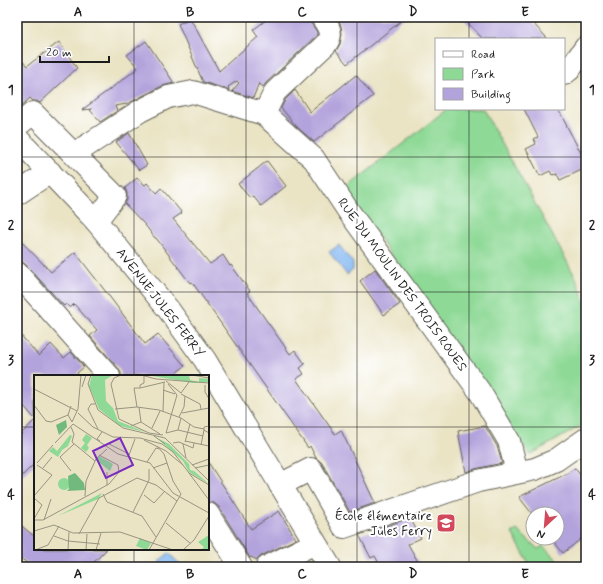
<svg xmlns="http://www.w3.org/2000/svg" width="603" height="584" font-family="Mynerve,sans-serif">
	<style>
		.green { fill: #8dd995; stroke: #547a58 }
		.water { fill: #85b9f3; stroke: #506a88 }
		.building { fill: #b3a3dc }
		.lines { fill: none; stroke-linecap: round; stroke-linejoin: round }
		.street-casing { stroke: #646257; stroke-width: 24 }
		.secondary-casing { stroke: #646257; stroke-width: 24 }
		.street { stroke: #fff; stroke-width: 22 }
		.secondary { stroke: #fff; stroke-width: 22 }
		.grid { fill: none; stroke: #1c1c1c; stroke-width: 1; stroke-opacity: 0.55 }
		.labels { text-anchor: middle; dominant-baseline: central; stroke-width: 4; stroke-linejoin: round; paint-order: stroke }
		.street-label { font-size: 13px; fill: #1c1c1c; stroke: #fff }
		.poi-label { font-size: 13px; fill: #1c1c1c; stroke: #fff; text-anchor: end }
		.inset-road { fill: none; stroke: #989481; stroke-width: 1 }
		.view { fill: #7b2cbf; fill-opacity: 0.15; stroke: #7b2cbf; stroke-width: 2 }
		.inset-edge { fill: none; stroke: #1c1c1c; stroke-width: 2 }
		.neatline { fill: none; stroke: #1c1c1c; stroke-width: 1.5 }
		.grid-label { font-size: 13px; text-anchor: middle; font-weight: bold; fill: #1c1c1c }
	</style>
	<rect width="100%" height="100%" fill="#fff"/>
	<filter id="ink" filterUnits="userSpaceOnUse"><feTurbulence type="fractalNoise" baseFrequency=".025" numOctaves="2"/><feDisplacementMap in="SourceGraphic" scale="8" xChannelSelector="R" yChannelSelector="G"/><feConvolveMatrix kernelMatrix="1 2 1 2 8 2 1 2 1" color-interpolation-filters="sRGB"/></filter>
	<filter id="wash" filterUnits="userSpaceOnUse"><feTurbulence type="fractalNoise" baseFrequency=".012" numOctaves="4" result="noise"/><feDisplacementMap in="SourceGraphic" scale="16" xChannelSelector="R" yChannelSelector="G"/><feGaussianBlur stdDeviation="0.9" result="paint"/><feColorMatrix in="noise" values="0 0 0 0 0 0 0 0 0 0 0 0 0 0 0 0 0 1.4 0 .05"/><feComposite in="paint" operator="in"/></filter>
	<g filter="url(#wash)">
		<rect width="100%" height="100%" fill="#eae4c5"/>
		<!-- green -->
		<path class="green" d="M447 109H483L576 278 586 305V423L530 455 345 189Z
			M517 530 538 549 543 546 565 567H531L512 533Z"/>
		<!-- water -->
		<path class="water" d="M339 245 353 263V270L347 275 329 252Z
			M169 553 182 567H164L159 561Z"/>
		<g id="blocks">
			<!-- building -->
			<path class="building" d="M273 17H310L311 23 317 32V35L281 69 266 83 263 87 259 83 253 98 232 91 239 83 237 81 228 87 229 90 203 82 178 24 190 18 219 71 258 37 253 30 266 20Z
				M337 17H406L347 64 336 51 340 44 342 34 341 26Z
				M462 17H527L548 39H483Z
				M146 41 174 83 162 86 127 104 115 106 117 111 100 122 90 110 92 109 82 110 138 68 127 55Z
				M59 42 77 68 40 103 37 101H33L30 98 17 110V55L27 66Z
				M356 75 373 96 314 142 297 127 281 108 285 100 295 90 310 112Z
				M524 109H558L586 163V168L560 180 557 174 552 175 550 171 540 176 526 149 536 144 534 139 538 137Z
				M129 133 147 165 139 170 116 142Z
				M267 161 286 186 261 206 253 196 250 198 238 184Z
				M137 178 145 185 147 183 156 193 161 188 182 213 173 219 210 264 223 255 230 266 231 265 250 291 247 293 290 354 295 350 305 364 300 368 304 374 296 379 335 434 341 430 375 503 350 512 322 463 316 458 310 446 308 448 192 282 190 283 156 238H155L145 225 125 204 127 200V193L125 188Z
				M17 237 51 272 75 252 109 296 145 344 158 334 185 366 172 376H121V373L118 368 90 336 97 330 74 304 70 308 66 304 64 306 26 265 21 261H17Z
				M375 269 400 304 384 315 360 281Z
				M17 331 39 356 51 344 64 358 71 352 84 367 77 373 79 376H35V419L17 398Z
				M35 420V463L17 481V438Z
				M485 426 497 446 502 463 475 469 466 472 458 431Z
				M208 462 251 529 279 511 296 539 261 556 257 560 251 557 250 558 219 507 214 503 208 502Z
				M575 468 586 483V535L563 553 551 538H557V514H533V515L519 497 566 474Z
				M410 518 421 538 408 544 421 567H381L375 556 371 558 359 535Z
				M17 522 35 537V549H107L89 567H33L17 556Z"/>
		</g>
	</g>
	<g filter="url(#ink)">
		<use href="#blocks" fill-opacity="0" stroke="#646257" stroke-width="1"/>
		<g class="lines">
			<!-- street casing -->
			<g class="street-casing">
				<path id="street" d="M564 74 569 70 586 47
					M264 114 275 92 326 44C334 33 328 27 322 17
					M17 126 33 113 115 196 96 221
					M74 154 140 111 168 97 193 92 264 114 314 159 349 212 480 392 509 441 517 472
					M17 194 50 172
					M17 273 109 376
					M280 485 311 469 344 527 478 481 535 469 556 460 586 439
					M208 514 241 567
					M267 567 315 543"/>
			</g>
			<!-- secondary casing -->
			<g class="secondary-casing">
				<path id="secondary" d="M17 138 96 221 168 309 205 360 330 567"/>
			</g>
			<!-- street -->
			<use href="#street" class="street"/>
			<!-- secondary -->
			<use href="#secondary" class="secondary"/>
		</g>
	</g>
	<!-- grid -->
	<path class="grid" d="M134 17V376M246 17V567M357 17V567M469 17V39M469 109V567M17 157H586M17 292H586M17 427H35M208 427H586M134 549V567"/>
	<!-- icons -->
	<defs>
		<g id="school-square" transform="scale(1)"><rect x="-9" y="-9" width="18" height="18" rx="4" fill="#d1495b" stroke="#fff"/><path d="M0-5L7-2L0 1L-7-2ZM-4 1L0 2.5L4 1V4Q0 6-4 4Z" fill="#fff"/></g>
	</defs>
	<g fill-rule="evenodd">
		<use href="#school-square" x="446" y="523"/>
	</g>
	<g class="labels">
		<!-- street labels -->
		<g class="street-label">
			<text transform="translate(402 285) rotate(54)">RUE DU MOULIN DES TROIS ROUES</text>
			<text transform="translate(160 303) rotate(52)">AVENUE JULES FERRY</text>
		</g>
		<!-- poi labels -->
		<g class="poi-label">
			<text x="432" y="516">École élémentaire<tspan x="432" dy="15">Jules Ferry</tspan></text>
		</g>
	</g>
	<!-- overview -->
	<g transform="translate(34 375)">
		<rect width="175" height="175" fill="#eae4c5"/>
		<path d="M58 0H79L71 5 72 26 79 33 84 46 111 57 86 51 65 34 55 11ZM113 0H155L156 5 165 7V3L175 4V7L159 8ZM52 59 58 63 53 70 55 73 52 77 47 73 51 68 48 65ZM36 60 38 61 34 71 28 75 24 82 15 76 19 72 23 76ZM123 63 135 69 155 89 156 95 160 96 175 109 155 97 149 86ZM65 81 79 89 76 96 62 85ZM24 109a6 6 0 1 1 12 0a6 6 0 1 1-12 0ZM68 118 64 124 24 141ZM175 160V175H167L170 172 164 167ZM106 163 117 168 113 175 102 171Z" fill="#8dd995"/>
		<path d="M32 45 33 52 25 60 22 50ZM41 98 50 108 51 115 33 116 35 114 34 101Z" fill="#72b97e"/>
		<path class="inset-road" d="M57 0 54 9 64 35 89 53 131 63 175 106M87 0 80 3 77 9 85 44 115 58 129 60M107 0 122 4 175 8M110 0V8L106 10V13L131 7M158 0 175 3M132 6 147 18M134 9 143 20M171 10V17L175 24M48 12 52 0M0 14 43 36M129 15 141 19M147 18 155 7M147 19 166 29 167 34M61 29H57L54 34 64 54M0 30 12 46 17 47 34 40M37 31 34 40 38 47M103 32 100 13H106M105 32 107 47M81 34 103 32 125 35 147 43 160 52 170 54M129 37 130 7M44 38 59 52 79 62 106 63 128 69 139 77 149 90M148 38 175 33M145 42 150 32 151 21M38 47 44 34 47 0M39 49 84 79 116 88 139 118 175 138M97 51 107 47 126 59M175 51 170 52V55L175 58M37 52 40 59 38 67 61 86M118 53 126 36M144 55 147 43M132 58 143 20M132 58 144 55 169 61M120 61 131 69M110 65 132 76 149 90 175 125M66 66 63 64 68 57M151 66 175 71M151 67 156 49M21 68 39 49M139 68 145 67 159 73 160 68M75 69 95 79M149 69 152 83M167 70 170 55M65 80 84 90M95 80 101 64M113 87 122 73 125 74M3 88 19 70M158 90 175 84M9 93 18 82M119 93 133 88M161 93 175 90M37 96 26 82 40 69M155 98 175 110M73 110V97M69 119 73 127 108 141 122 162M110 120 120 128 130 117M0 121 18 100 3 90M51 121 52 106 62 84 73 74M0 123 8 130 0 144M99 137 115 105V94M0 145H9L75 109 85 97 84 90M10 145 17 124M132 148 156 168M0 156 20 150 39 158 86 157 139 175M45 159 65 123 103 103 122 110 143 126M20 161 34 166 66 169M1 175 14 170 25 151M34 175 35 157M52 175 53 159M62 175 67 158M115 175 147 119 139 106 130 79 123 71M149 175 160 165 175 141"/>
		<path class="view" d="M86 63 99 90 72 103 59 76Z"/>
		<rect width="175" height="175" class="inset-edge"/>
	</g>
	<!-- margin -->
	<rect width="603" height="584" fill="none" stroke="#fff" stroke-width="44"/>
	<!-- legend -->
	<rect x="435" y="38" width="130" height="72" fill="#ffffff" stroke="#a4a4a4"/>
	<rect x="443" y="51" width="20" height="6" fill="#ffffff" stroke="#a4a4a4"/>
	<text x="471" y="58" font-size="12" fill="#1c1c1c">Road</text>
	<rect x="443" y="68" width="20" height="12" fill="#8dd995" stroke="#a4a4a4"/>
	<text x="471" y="78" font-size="12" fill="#1c1c1c">Park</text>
	<rect x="443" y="88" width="20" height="12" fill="#b3a3dc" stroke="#a4a4a4"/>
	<text x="471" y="98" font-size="12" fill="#1c1c1c">Building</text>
	<!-- north arrow -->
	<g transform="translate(545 526) rotate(206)"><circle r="19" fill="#ffffff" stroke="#a4a4a4"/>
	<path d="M0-3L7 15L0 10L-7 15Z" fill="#d1495b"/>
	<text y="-6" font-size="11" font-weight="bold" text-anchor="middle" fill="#1c1c1c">N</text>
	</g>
	<!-- scale -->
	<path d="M40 56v6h69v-6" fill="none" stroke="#1c1c1c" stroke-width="2"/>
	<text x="46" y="56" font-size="12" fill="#1c1c1c" stroke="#ffffff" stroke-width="3" paint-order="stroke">20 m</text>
	<rect x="22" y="22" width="559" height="540" class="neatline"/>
	<g class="grid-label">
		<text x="78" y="16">A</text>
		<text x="190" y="16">B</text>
		<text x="302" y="16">C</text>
		<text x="413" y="16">D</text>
		<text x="525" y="16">E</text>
		<text x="11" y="94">1</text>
		<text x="592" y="94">1</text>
		<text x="11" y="229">2</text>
		<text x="592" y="229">2</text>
		<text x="11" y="364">3</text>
		<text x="592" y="364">3</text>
		<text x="11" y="499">4</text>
		<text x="592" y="499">4</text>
		<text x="78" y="578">A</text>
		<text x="190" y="578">B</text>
		<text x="302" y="578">C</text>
		<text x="413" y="578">D</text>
		<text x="525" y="578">E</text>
	</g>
</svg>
